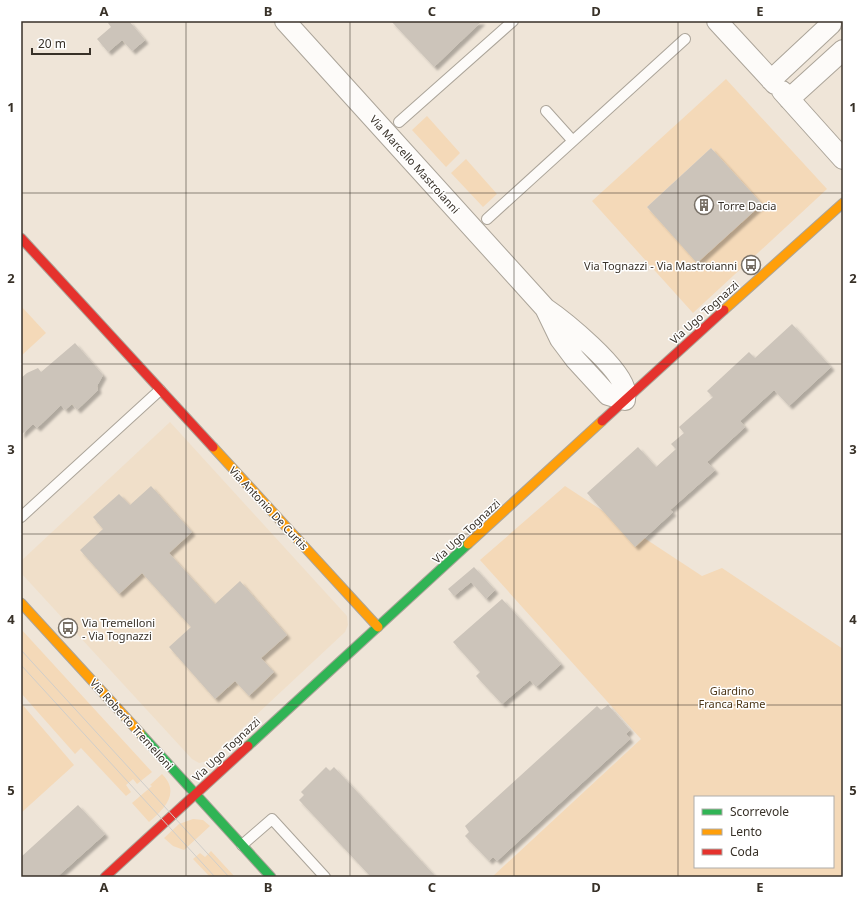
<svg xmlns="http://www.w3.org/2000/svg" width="864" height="898" font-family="'Noto Sans',sans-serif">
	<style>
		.built { fill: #f0dfc9 }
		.green { fill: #f4d9b8; fill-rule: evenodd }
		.building { fill: #ccc4ba; filter: url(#shadow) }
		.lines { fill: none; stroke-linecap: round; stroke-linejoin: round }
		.lane-casing { stroke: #aba499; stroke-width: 12 }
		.street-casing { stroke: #aba499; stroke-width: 22 }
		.fast-casing { stroke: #aba499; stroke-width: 11 }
		.slow-casing { stroke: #aba499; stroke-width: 11 }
		.jam-casing { stroke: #aba499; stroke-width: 11 }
		.lane { stroke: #fdfbf9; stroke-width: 10 }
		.street { stroke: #fdfbf9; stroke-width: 20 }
		.fast { stroke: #30b455; stroke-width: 9 }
		.slow { stroke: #ff9f0a; stroke-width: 9 }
		.jam { stroke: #e5322d; stroke-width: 9 }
		.tram { stroke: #d0ceca; stroke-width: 1 }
		.grid { fill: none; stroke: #383128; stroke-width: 1; stroke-opacity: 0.55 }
		.labels { text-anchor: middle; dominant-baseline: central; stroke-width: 3; stroke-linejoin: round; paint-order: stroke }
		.street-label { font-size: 11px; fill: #383128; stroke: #fff }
		.poi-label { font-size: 11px; fill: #383128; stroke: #fff; text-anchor: start }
		.park-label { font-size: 11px; fill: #4b3516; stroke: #fff }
		.neatline { fill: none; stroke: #383128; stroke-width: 1.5 }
		.grid-label { font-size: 13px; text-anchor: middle; font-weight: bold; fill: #383128 }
	</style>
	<defs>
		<filter id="shadow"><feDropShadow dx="3.5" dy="3.5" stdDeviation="1" flood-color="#0004"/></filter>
	</defs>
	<rect width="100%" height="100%" fill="#efe5d8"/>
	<!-- built -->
	<path class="built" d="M170 422 347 616 348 625 345 632 207 761 199 763 192 759 21 573V561Z"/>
	<!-- green -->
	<path class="green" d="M726 79 827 189 693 313 592 201ZM711 148 762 204 697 262 647 207Z
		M427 116 460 153 446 167 412 130Z
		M466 159 497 194 483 207 451 173Z
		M21 306 46 333 21 356Z
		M565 486 702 576 722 568 843 649V877H492L641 739 480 560ZM695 797H833V867H695Z
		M21 629 152 772 137 784 133 779 126 785 131 792 126 796 81 748 75 754 21 693Z
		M21 703 74 765 21 813Z
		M162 774C181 793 164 809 149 822L132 803 152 786 150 785Z
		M193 819 203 820 210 826 184 850 173 846 164 838 179 824Z
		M211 851 235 877H210L193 859 200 853 205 857Z"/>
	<!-- building -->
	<path class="building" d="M110 21H129L145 40 132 51 122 40 108 52 97 39 111 27 108 23Z
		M391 21H482L434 67Z
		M711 148 762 204 697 263 647 207Z
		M792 324 831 367 789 406 774 390 740 421 745 427 707 462 715 470 670 510 673 512 635 547 587 493 638 447 656 467 676 449 671 444 684 433 679 427 713 397 707 391 749 352 755 358Z
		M75 343 103 375 97 386 98 390 77 410 72 404 65 410 61 405 37 428 33 424 21 435V378L27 373 38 368 41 372Z
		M151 486 192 532 169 553 215 604 240 581 287 635 261 658 274 672 249 696 235 681 215 699 169 647 191 627 142 573 119 594 80 550 103 529 93 517 119 494 130 505Z
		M474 567 495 590 486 599 471 582 454 596 448 589Z
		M502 599 561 664 536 687 530 680 502 704 476 676 480 672 453 642Z
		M608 705 630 730 626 734 630 739 497 861 493 857 489 861 465 836 469 832 465 826 597 706 601 710Z
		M326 767 330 771 334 767 436 877H371L299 800 304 795 301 792Z
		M78 805 105 834 57 877H21V857Z"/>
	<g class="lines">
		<!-- lane casing -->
		<g class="lane-casing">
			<path id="lane" d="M546 111 572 140
				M399 122 513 21
				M487 219 685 39
				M21 517 160 390
				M242 845 272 819 325 877"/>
		</g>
		<!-- street casing -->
		<g class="street-casing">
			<path id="street" d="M285 21 545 308C564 321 622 368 625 391 626 394 625 397 625 400L608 395 575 359 560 339 545 308
				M717 21 775 84
				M771 80 831 24
				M782 91 843 159
				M789 99 843 50"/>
		</g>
		<!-- fast casing -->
		<g class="fast-casing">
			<path id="fast" d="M140 733 271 877
				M248 746 468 544"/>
		</g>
		<!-- slow casing -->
		<g class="slow-casing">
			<path id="slow" d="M724 310 843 203
				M213 447 378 627
				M468 544 602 421
				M21 603 140 733"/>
		</g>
		<!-- jam casing -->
		<g class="jam-casing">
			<path id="jam" d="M21 238 213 447
				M602 421 724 310
				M105 877 248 746"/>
		</g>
		<!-- lane -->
		<use href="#lane" class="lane"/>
		<!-- street -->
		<use href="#street" class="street"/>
		<!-- fast -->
		<use href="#fast" class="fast"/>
		<!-- slow -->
		<use href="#slow" class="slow"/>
		<!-- jam -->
		<use href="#jam" class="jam"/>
		<!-- tram -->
		<path class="tram" d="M21 650 229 877
			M21 665 215 877"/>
	</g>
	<!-- grid -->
	<path class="grid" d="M186 21V877M350 21V877M514 21V877M678 21V877M21 193H843M21 364H843M21 534H843M21 705H843"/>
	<!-- icons -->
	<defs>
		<g id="building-ring" transform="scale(1)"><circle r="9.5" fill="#fff" stroke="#787066" stroke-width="1.5"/><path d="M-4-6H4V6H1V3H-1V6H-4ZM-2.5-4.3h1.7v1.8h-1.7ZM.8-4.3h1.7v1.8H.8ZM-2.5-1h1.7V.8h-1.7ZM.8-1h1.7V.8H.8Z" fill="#787066"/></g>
		<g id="bus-ring" transform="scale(1)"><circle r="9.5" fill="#fff" stroke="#787066" stroke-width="1.5"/><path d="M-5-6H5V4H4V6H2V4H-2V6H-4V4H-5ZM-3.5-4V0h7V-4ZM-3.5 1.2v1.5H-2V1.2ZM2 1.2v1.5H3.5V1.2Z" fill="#787066"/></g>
	</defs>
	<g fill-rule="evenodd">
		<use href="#building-ring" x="704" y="205"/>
		<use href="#bus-ring" x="751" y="265"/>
		<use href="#bus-ring" x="68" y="628"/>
	</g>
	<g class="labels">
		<!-- street labels -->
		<g class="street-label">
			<text transform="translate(415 164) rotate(48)">Via Marcello Mastroianni</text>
			<text transform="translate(704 312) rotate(-42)">Via Ugo Tognazzi</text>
			<text transform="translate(269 508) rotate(47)">Via Antonio De Curtis</text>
			<text transform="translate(466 531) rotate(-43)">Via Ugo Tognazzi</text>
			<text transform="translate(132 724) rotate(48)">Via Roberto Tremelloni</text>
			<text transform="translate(226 749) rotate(-43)">Via Ugo Tognazzi</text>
		</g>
		<!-- poi labels -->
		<g class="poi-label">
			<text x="718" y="205">Torre Dacia</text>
			<text x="737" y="265" text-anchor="end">Via Tognazzi - Via Mastroianni</text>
			<text x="82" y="622">Via Tremelloni<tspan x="82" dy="13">- Via Tognazzi</tspan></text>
		</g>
		<!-- park labels -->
		<g class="park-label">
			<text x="732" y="690">Giardino<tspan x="732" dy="13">Franca Rame</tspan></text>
		</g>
	</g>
	<!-- border -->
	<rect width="864" height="898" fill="none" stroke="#ffffff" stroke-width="44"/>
	<!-- legend -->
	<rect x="694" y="796" width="140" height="72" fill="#ffffff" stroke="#afada9"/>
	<rect x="702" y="809" width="20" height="6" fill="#30b455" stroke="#afada9"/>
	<text x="730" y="816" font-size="12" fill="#383128">Scorrevole</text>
	<rect x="702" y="829" width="20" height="6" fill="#ff9f0a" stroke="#afada9"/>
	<text x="730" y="836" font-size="12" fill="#383128">Lento</text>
	<rect x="702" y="849" width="20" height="6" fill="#e5322d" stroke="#afada9"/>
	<text x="730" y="856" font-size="12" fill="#383128">Coda</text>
	<!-- scale -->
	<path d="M32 48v6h58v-6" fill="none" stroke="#383128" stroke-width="2"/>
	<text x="38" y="48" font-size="12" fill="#383128" stroke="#ffffff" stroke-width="3" paint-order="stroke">20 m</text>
	<rect x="22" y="22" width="820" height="854" class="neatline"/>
	<g class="grid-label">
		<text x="104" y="16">A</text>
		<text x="268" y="16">B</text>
		<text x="432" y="16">C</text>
		<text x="596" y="16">D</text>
		<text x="760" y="16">E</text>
		<text x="11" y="112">1</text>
		<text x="853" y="112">1</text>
		<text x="11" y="283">2</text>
		<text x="853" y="283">2</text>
		<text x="11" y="454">3</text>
		<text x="853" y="454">3</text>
		<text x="11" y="624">4</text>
		<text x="853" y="624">4</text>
		<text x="11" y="795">5</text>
		<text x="853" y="795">5</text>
		<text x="104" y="892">A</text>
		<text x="268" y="892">B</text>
		<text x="432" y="892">C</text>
		<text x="596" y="892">D</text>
		<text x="760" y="892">E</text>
	</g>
</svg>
